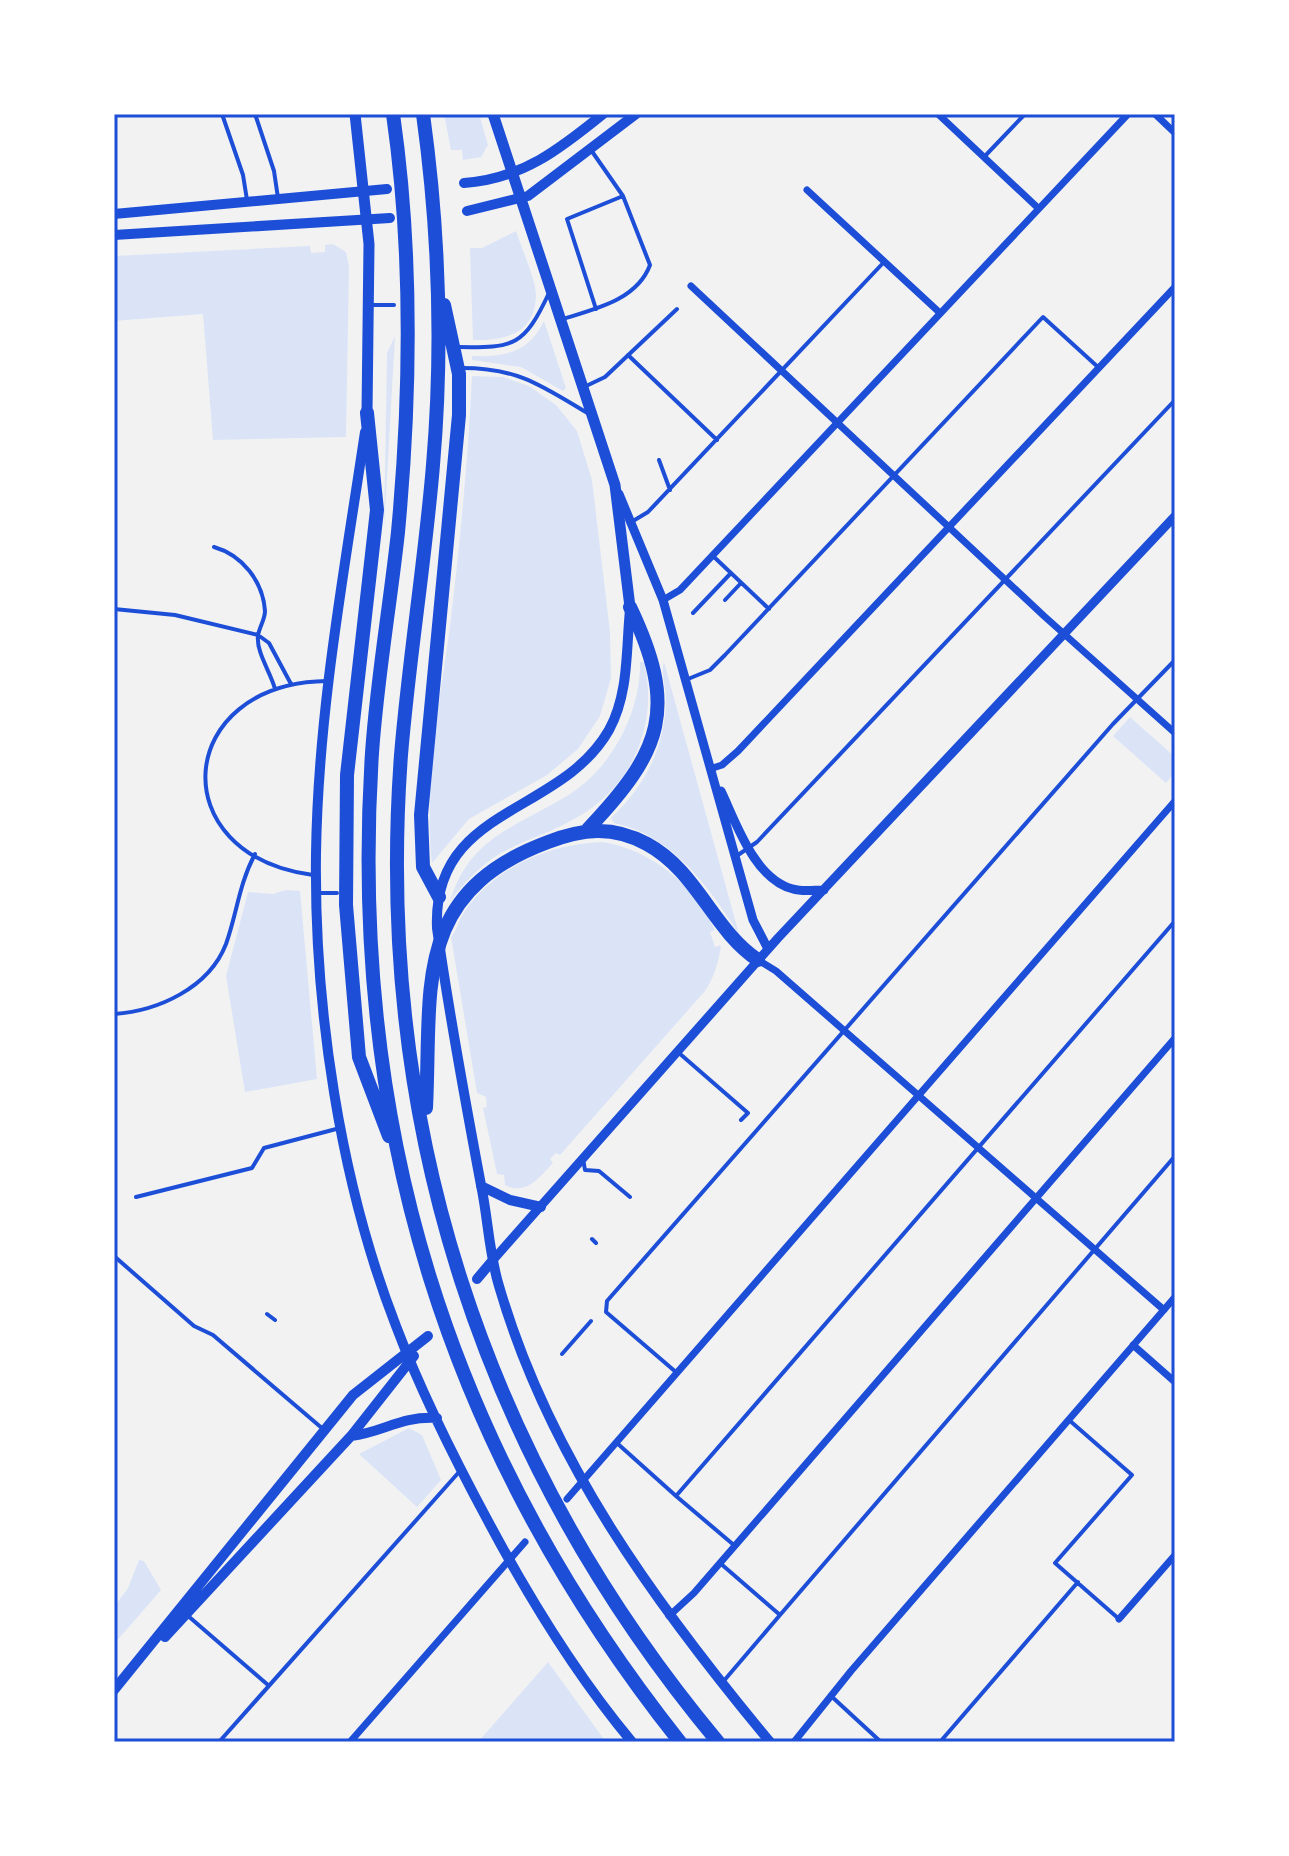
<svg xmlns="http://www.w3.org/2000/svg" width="1289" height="1856" font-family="Karla,sans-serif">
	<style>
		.green { fill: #dbe4f7 }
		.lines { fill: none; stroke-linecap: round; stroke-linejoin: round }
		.service { stroke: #1d4ed8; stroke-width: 4 }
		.minor { stroke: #1d4ed8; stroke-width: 7 }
		.tertiary { stroke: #1d4ed8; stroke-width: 9 }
		.secondary { stroke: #1d4ed8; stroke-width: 10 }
		.primary { stroke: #1d4ed8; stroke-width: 11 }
		.motorway { stroke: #1d4ed8; stroke-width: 14 }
		.neatline { fill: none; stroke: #1d4ed8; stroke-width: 3 }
	</style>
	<rect width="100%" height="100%" fill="#f2f2f2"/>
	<!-- green -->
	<path class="green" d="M444 114H479L488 145 481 157 463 160 462 150H451Z
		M516 231C521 247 537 282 536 297 534 335 503 341 473 340L470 248H482Z
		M333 244 346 252 349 267 346 437 213 440 203 314 114 321V256L310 246 311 253 325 252V245Z
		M544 321 566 388 563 391 521 367 472 360V356C504 357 529 353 544 321Z
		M395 336 384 530 387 353Z
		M472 376 503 377 529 386 556 405 577 431 592 480 610 632 611 678 600 716 578 749 547 775 469 819 432 863C423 792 440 698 450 626 460 543 468 460 472 376Z
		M640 662H644C659 725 632 787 576 818 549 834 519 841 493 858 476 870 463 885 450 901 470 836 517 827 570 794 612 767 641 712 640 662Z
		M664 662 739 934C708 886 672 835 614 823L611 818C646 785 666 745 666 697 665 687 661 669 664 662Z
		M1130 717 1175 757V772L1166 783 1113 736Z
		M603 842C651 850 695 885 715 930L710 932 715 947 721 945C719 962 713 980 705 991L560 1155 556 1153 550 1159 553 1163C540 1177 526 1196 505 1185L504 1175 497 1174 483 1108 487 1107 486 1097 477 1093 451 937C458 929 457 922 466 909 498 865 550 844 603 842Z
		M286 890 300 891 317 1079 245 1092 226 976 248 892 273 894Z
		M409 1428 422 1435 441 1480 417 1507 359 1454Z
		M139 1560 144 1561 161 1590 114 1644V1607L128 1588Z
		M548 1662 606 1742H478L542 1669Z"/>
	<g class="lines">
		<!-- service -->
		<path class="service" d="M222 114 243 175 247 200
			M255 114 274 171 278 198
			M985 156 1025 114
			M370 305H394
			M596 309 567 219 623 196
			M563 319C595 309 637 300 650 265L623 196 591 150
			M458 347C515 348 524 346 549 293
			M628 355 717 440
			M462 368C519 368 542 386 589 414
			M584 387 605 377 677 309
			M659 460 670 490
			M633 521 648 512 884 262
			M214 547C242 555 263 581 265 611 265 620 259 627 258 636 256 652 271 673 275 689
			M713 556 769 609
			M725 600 741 583
			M114 609 175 615 258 635 269 643 291 684
			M693 613 731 573
			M688 679 710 670 725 655 1043 317 1099 368
			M738 855 757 842 1175 400
			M313 875C161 855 174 683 327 681
			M319 893H337
			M114 1014C158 1011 209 988 226 944 237 913 239 884 255 854
			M679 1053 748 1113 741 1120
			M583 1159 585 1170 599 1171 630 1197
			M136 1197 252 1168 264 1148 340 1128
			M592 1239 596 1243
			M114 1256 194 1326 213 1335 323 1429
			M267 1314 275 1320
			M562 1354 591 1321
			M677 1373 606 1312 607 1301 1113 724 1175 660
			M1069 1420 1132 1475 1055 1563 1119 1619
			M618 1444 676 1496
			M735 1546 676 1496 1175 921
			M720 1563 780 1615 1175 1156
			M187 1615 268 1685
			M722 1683 780 1615
			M830 1695 881 1742
			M219 1742 459 1472
			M940 1742 1078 1582"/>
		<!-- minor -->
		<path class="minor" d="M938 114 1038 208
			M1155 114 1175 133
			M807 190 940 313
			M691 286 1044 616 1175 733
			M663 600 680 590 1128 114
			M710 769 722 765 738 751 1175 287
			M758 960 776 971 1164 1310
			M1133 1345 1175 1382
			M567 1499 1175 801
			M669 1616 694 1593 1175 1038
			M1119 1619 1175 1555
			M350 1742 525 1542
			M794 1742 851 1671 1175 1297"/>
		<!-- tertiary -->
		<path class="tertiary" d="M619 494 663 600 753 920 768 949
			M721 791C736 822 754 879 793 889 802 892 814 890 824 890
			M493 1260 778 938 1175 516"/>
		<!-- secondary -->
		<path class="secondary" d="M464 183C522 179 560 149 603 114
			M467 211 528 196 636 114
			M114 214 387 189
			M114 235 390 218
			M365 432C344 573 318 712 316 854 314 1008 340 1182 396 1326 421 1392 454 1458 488 1521 529 1598 576 1675 632 1742
			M630 610C626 649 629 694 609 730 560 816 432 806 437 928 449 1014 465 1100 481 1185 488 1218 489 1254 499 1286 549 1459 657 1606 770 1742
			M481 1186 510 1200 541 1207
			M477 1279 493 1260
			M351 1436C385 1432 399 1416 437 1418
			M165 1637 351 1436 414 1356
			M114 1690 353 1395 428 1336"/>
		<!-- primary -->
		<path class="primary" d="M355 114 369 244 367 413
			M493 114 615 485 630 607"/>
		<!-- motorway -->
		<path class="motorway" d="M393 114C413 253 411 393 398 532 390 606 377 679 372 753 348 1126 448 1450 680 1742
			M423 114C439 230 443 349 433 465 425 562 409 658 401 755 374 1123 483 1460 718 1742
			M367 413 377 510 347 775 346 905 359 1057 389 1136
			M588 829C663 750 678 708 630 607
			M439 897 423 867 421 815 459 415V374L444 305
			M426 1108C432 988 411 893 548 842 582 829 612 825 647 844 697 871 713 930 758 960"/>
	</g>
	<!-- border -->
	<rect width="1289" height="1856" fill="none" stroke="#ffffff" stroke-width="232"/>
	<rect x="116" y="116" width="1057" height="1624" class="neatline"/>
</svg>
